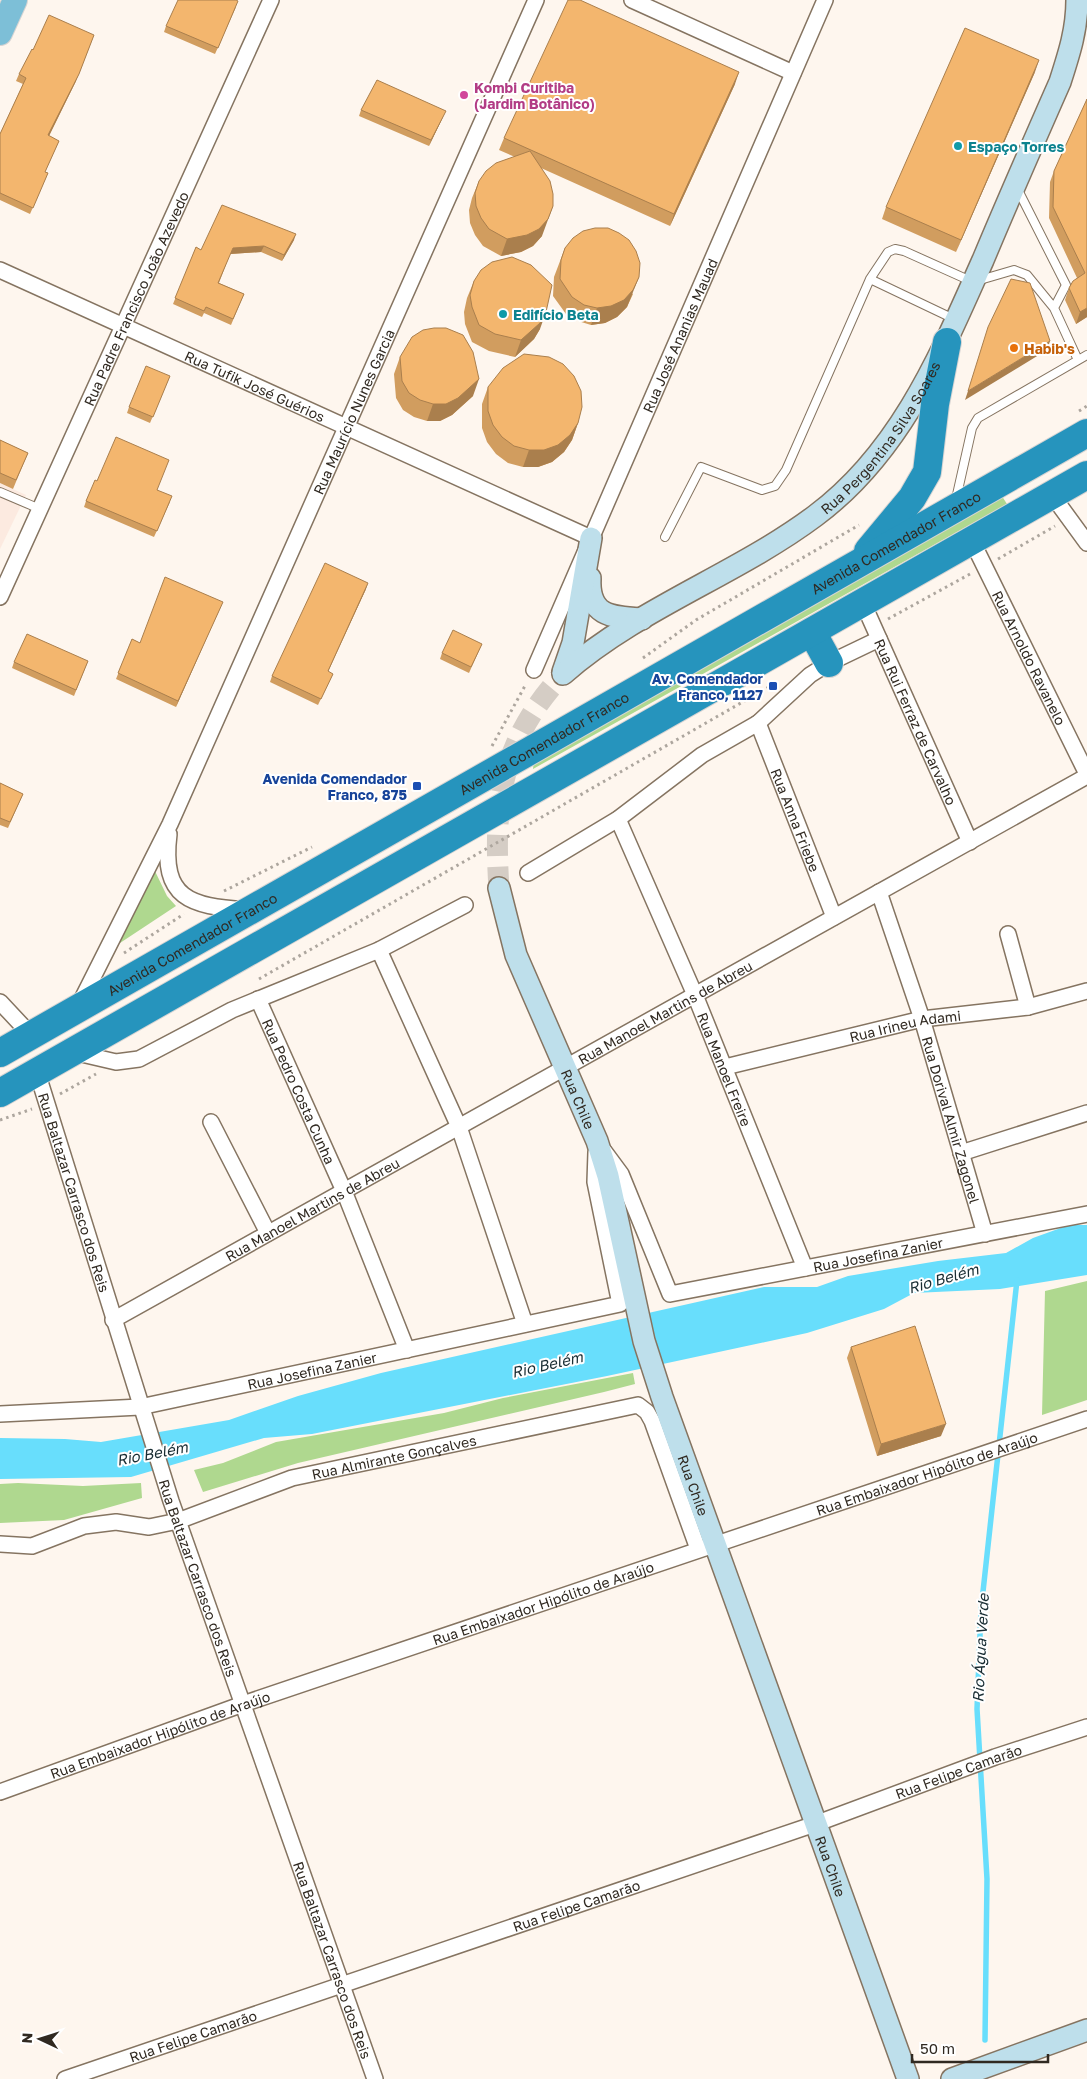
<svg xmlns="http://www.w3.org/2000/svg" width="1087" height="2079" font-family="'Golos Text',sans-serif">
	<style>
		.medical { fill: #fceae0 }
		.green { fill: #afd88f }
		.water { fill: #68defc }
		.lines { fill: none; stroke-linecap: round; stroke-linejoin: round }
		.stream { stroke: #68defc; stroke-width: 5.5 }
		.secondary-tunnel { stroke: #d5cdc5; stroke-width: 21; stroke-dasharray: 21 11; stroke-linecap: butt }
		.lane-casing { stroke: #857461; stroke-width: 10 }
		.street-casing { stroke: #857461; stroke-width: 18 }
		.secondary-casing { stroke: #857461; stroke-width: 24 }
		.primary-casing { stroke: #d6d4d3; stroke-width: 26 }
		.highway-casing { stroke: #d6d4d3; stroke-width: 30 }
		.path { stroke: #ada69e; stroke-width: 3; stroke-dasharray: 2.5 4; stroke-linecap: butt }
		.lane { stroke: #fff; stroke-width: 8 }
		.street { stroke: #fff; stroke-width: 15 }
		.secondary { stroke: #bedfeb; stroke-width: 21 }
		.primary { stroke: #7dbfd7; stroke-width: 24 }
		.highway { stroke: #2694bd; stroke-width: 28 }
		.wall { fill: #d19d5f }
		.shaded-wall { fill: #aa7f4d }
		.building { fill: #f3b66e; stroke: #aa7f4d }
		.hotel-dot { fill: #d1479c; stroke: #fff; stroke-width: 2 }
		.culture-dot { fill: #0f9aa8; stroke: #fff; stroke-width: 2 }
		.food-dot { fill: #e8710a; stroke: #fff; stroke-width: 2 }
		.transit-dot { fill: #1a4fb4; stroke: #fff; stroke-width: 2 }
		.labels { text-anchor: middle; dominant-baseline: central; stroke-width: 4; stroke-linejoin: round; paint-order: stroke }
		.hotel-label { font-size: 14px; font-weight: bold; fill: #b23c85; stroke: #fff; text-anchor: start }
		.culture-label { font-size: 14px; font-weight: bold; fill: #0d838f; stroke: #fff; text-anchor: start }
		.street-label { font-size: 14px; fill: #302921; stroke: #fff }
		.food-label { font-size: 14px; font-weight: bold; fill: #c56008; stroke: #fff; text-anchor: start }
		.transit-label { font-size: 14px; font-weight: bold; fill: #164399; stroke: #fff; text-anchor: end }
		.water-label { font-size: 15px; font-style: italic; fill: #192d33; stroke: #fff }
	</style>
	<rect width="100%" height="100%" fill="#fef6ee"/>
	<!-- medical -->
	<path class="medical" d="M0 483 26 495 0 549Z"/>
	<!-- green -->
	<path class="green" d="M998 490 1007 504 533 769 535 751Z
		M153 867 167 896 176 906 120 943 118 941Z
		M1087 1281V1400L1042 1415 1045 1291Z
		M633 1373 635 1384 604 1392 298 1463 203 1492 194 1470 223 1463 276 1442 444 1413 503 1398Z
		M18 1483 83 1486 141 1483 142 1498 64 1520 0 1523V1484Z"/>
	<!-- water -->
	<path class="water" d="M1069 1225H1087V1275L1000 1289 914 1293 884 1309 807 1333 607 1376 312 1434 264 1438 131 1477 0 1479V1438L65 1439 101 1442 229 1420 298 1396 381 1373 764 1287H817L848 1276 938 1261 1006 1253 1033 1238Z"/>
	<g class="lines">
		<!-- stream -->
		<path class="stream" d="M985 2040 987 1879 977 1709 981 1610 1017 1280"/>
		<!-- secondary-tunnel -->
		<path class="secondary-tunnel" d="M499 888C493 801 502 740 563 674"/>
		<!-- lane casing -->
		<g class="lane-casing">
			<path id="lane" d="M1018 190 1066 285 1054 308 1078 360
				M870 279 954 319
				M0 492 40 509
				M956 499 972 428 978 418 1087 355
				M665 537 701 467 762 490 775 486 786 470 870 279 888 252 895 249 904 251 973 282 1014 270 1027 275 1054 308"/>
		</g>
		<!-- street casing -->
		<g class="street-casing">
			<g id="street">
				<path d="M632 0 793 73"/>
				<path id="s1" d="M0 270 591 538"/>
				<path d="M1052 495 1087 543"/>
				<path id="s2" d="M972 541 1087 774"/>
				<path id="s3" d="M0 597 271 0"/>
				<path id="s4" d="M863 603 970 842"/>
				<path id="s5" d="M534 670 825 0"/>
				<path id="s6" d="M758 723 834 917"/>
				<path id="s7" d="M618 819 695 995 805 1268"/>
				<path d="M169 834C161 899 190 906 246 910"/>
				<path d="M528 873 618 819 702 755 758 723 810 675 829 663 879 639"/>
				<path id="s8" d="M879 892 922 1019 985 1234"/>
				<path d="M1008 934 1028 1007"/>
				<path d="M379 950 459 1127 525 1324"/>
				<path id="s9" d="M258 999 344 1191 407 1350"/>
				<path d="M0 1002 31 1035"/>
				<path id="s10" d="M79 1005 170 824 536 0"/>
				<path d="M73 1052 116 1062 139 1059 232 1010 379 950 465 905"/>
				<path id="s11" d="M725 1067 922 1019 1028 1007 1087 991"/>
				<path id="s12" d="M37 1072 171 1501 375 2079"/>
				<path d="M211 1122 268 1233"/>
				<path id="s13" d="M604 1151 621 1174 670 1294 1087 1214"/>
				<path d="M961 1153 1087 1113"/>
				<path id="s14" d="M113 1320 1087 776"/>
				<path id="s15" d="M0 1414 140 1407 620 1304 595 1182 596 1152"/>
				<path id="s16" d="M0 1544 32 1546 84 1526 116 1522 149 1527 178 1521 292 1478 638 1405 647 1412 652 1421 698 1549"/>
				<path id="s17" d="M0 1792 243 1704 1087 1419"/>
				<path id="s18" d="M65 2079 815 1824 995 1757 1087 1727"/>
			</g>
		</g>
		<!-- secondary casing -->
		<g class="secondary-casing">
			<g id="secondary">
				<path d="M590 578C588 616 611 617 642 619"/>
				<path d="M563 672 573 643 591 538"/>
				<path id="s19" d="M563 674C638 608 736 575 815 516 901 452 941 354 983 260 1008 200 1034 141 1060 82 1069 54 1077 30 1077 0"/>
				<path id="s20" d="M499 888 516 955 597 1141 608 1176 644 1341 662 1397 908 2079"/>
				<path d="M952 2079 1087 2030"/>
			</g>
		</g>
		<!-- primary casing -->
		<g class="primary-casing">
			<path id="primary" d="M0 33 15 0"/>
		</g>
		<!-- highway casing -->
		<g class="highway-casing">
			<g id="highway">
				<path d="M868 551 912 498 927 472 935 404 947 342"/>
				<path d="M812 632 829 663"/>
				<path id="s21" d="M0 1053 1087 433"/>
				<path d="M0 1093 1087 475"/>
			</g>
		</g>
		<!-- path -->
		<path class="path" d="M1079 411 1087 406
			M998 559 1055 526
			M888 619 970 574
			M643 658 696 620 859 525
			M492 746 526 684
			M224 891 312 847
			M124 953 184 914
			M259 979 774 684
			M60 1094 96 1074
			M0 1120 32 1109"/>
		<!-- lane -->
		<use href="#lane" class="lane"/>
		<!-- street -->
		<use href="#street" class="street"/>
		<!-- secondary -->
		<use href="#secondary" class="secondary"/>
		<!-- primary -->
		<use href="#primary" class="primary"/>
		<!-- highway -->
		<use href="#highway" class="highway"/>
	</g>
	<!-- wall -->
	<path class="wall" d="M236 7 215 54 164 32 166 26Z
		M1035 72 956 252 882 219 886 207Z
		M19 74 76 81 49 136 59 141 45 172 48 173 30 214 0 200V134L23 84 16 81Z
		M735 84 670 226 541 168 542 236 533 246 521 252 501 256 483 246 475 235 470 223 469 210 472 198 479 181 515 157 499 150 504 138Z
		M1087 99V317L1076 324 1065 300 1069 288 1077 278 1049 218 1050 182 1054 171Z
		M361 110 443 117 429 146 359 116Z
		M294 240 282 261 261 252 230 254 219 283 244 294 231 325 204 313 202 317 173 304 196 247 201 250Z
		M565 248 633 294 627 307 617 317 605 323 591 325 578 321 566 314 553 296 554 277Z
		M474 281 540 329 534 339 515 357 489 351 472 342 465 324 464 312 467 298Z
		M400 357 473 396 452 415 440 421H427L414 417 403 410 396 398 394 374Z
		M170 376 150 423 127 413 129 407Z
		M488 387 578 423 572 440 564 452 552 462 538 467H523L508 463 496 454 487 442 482 428V404Z
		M0 440 28 453 13 489 0 483Z
		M97 481 157 490 170 502 154 537 84 507 86 501Z
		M366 589 328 672 333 674 318 705 270 682 272 676Z
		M220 608 176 707 116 679 132 639 140 643Z
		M482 644 469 673 440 659 442 653Z
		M88 661 74 696 12 668 14 662Z
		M0 783 23 794 8 828 0 825Z
		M851 1347 941 1436 877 1456 847 1358Z"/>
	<!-- shaded-wall -->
	<path class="shaded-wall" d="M94 35 76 81 46 142 48 135Z
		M1039 60 1035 72 956 252 961 240Z
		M739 72 735 84 670 226 674 214Z
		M446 111 443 117 429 146 431 140Z
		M553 206 542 236 533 246 521 252 501 256 507 239Z
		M296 234 294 240 282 261 284 255Z
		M264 246 261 252 230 254 233 248Z
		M639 277 627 307 617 317 605 323 591 325 597 308Z
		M1087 308V317L1076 324 1080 312Z
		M546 312 540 329 534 339 515 357 521 340Z
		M1050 341 1047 350 965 400 968 391Z
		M479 379 473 396 452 415 440 421H427L433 404Z
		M578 423 572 440 564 452 552 462 538 467H523L529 450Z
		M368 583 366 589 325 677 328 671Z
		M223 602 220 608 176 707 178 701Z
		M946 1424 941 1436 877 1456 881 1444Z"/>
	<!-- building -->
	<path class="building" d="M178 0H236L238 1 218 48 166 26Z
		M568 0H580L739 72 674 214 504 138Z
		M49 15 94 35 79 74 48 135 59 141 45 172 48 173 33 208 0 193V134L26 78 19 74 32 49 33 50Z
		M965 28 1039 60 961 240 886 207Z
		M377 80 446 111 431 140 361 110Z
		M1087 99V308L1080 312 1069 288 1073 281 1085 273 1053 207 1054 171Z
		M530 151 550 181 553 194V206L548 219 539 229 527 235 507 239 489 229 481 218 476 206 475 193 479 181 486 171 496 163Z
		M222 205 296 234 284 255 264 246 233 248 218 283 244 294 233 319 206 307 204 311 175 298 196 247 201 250Z
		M595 228H608L619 233 629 240 636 251 640 263 639 277 633 290 624 300 611 306 597 308 584 305 572 297 560 279 561 260 565 248 573 238 583 231Z
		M512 257 531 265 552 285 546 312 540 323 521 340 495 334 479 325 472 307 470 295 474 281 481 270 492 262Z
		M1011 279 1030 283 1050 341 968 391 988 327Z
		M434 328H446L463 335 473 352 479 379 458 398 446 404H433L420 400 409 393 402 381 400 357 412 337 423 330Z
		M524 354 549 357 563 364 574 376 581 391 582 407 578 423 570 435 558 445 544 450H529L514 446 502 437 493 425 488 411V387L503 368Z
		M146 366 170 376 153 417 129 407Z
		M116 437 169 460 157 490 172 496 157 531 86 501 95 480 97 481Z
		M0 440 28 453 16 480 0 473Z
		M325 563 368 583 328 671 333 674 321 699 272 676Z
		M165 577 223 602 178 701 118 673 132 639 140 643Z
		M453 630 482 644 471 667 442 653Z
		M27 634 88 661 76 690 14 662Z
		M0 783 23 794 10 822 0 818Z
		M915 1326 946 1424 881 1444 851 1347Z"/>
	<!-- markers -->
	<circle class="hotel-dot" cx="464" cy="95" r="5"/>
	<g class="culture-dot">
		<circle cx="958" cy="146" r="5"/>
		<circle cx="503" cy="314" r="5"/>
	</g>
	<circle class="food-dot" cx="1014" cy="348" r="5"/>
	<g class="transit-dot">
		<rect x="768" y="681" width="10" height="10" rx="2.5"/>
		<rect x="412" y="781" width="10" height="10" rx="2.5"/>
	</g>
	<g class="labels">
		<!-- hotel labels -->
		<g class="hotel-label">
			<text x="474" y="87">Kombi Curitiba<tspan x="474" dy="16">(Jardim Botânico)</tspan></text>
		</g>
		<!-- culture labels -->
		<g class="culture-label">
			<text x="968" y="146">Espaço Torres</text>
			<text x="513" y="314">Edifício Beta</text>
		</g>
		<!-- street labels -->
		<g class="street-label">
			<text stroke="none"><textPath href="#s3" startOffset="328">Rua Padre Francisco João Azevedo</textPath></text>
			<text stroke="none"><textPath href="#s5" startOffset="365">Rua José Ananias Mauad</textPath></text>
			<text stroke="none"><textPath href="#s1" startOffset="280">Rua Tufik José Guérios</textPath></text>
			<text stroke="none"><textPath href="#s10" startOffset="654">Rua Maurício Nunes Garcia</textPath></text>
			<text stroke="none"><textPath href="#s19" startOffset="401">Rua Pergentina Silva Soares</textPath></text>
			<text stroke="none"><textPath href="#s21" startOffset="1031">Avenida Comendador Franco</textPath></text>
			<text stroke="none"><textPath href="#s2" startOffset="130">Rua Arnoldo Ravanelo</textPath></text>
			<text stroke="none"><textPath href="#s4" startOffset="130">Rua Rui Ferraz de Carvalho</textPath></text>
			<text stroke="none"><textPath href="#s21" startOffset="626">Avenida Comendador Franco</textPath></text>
			<text stroke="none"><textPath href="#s6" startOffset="104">Rua Anna Friebe</textPath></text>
			<text stroke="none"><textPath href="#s21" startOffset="221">Avenida Comendador Franco</textPath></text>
			<text stroke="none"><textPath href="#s14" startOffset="632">Rua Manoel Martins de Abreu</textPath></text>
			<text stroke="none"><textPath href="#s11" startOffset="185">Rua Irineu Adami</textPath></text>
			<text stroke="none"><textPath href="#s7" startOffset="272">Rua Manoel Freire</textPath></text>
			<text stroke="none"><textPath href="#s9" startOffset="101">Rua Pedro Costa Cunha</textPath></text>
			<text stroke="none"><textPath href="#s20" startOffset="226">Rua Chile</textPath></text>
			<text stroke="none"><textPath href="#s8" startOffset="239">Rua Dorival Almir Zagonel</textPath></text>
			<text stroke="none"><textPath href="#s12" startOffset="126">Rua Baltazar Carrasco dos Reis</textPath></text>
			<text stroke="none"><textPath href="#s14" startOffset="228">Rua Manoel Martins de Abreu</textPath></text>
			<text stroke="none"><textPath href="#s13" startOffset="370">Rua Josefina Zanier</textPath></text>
			<text stroke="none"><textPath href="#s15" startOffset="316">Rua Josefina Zanier</textPath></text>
			<text stroke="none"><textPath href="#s16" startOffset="409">Rua Almirante Gonçalves</textPath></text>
			<text stroke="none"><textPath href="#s17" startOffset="980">Rua Embaixador Hipólito de Araújo</textPath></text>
			<text stroke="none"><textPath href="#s20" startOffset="630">Rua Chile</textPath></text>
			<text stroke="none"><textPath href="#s12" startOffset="531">Rua Baltazar Carrasco dos Reis</textPath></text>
			<text stroke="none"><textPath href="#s17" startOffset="575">Rua Embaixador Hipólito de Araújo</textPath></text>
			<text stroke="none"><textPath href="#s17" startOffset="170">Rua Embaixador Hipólito de Araújo</textPath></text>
			<text stroke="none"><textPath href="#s18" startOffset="945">Rua Felipe Camarão</textPath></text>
			<text stroke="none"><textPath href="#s20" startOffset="1035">Rua Chile</textPath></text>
			<text stroke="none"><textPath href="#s18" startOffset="540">Rua Felipe Camarão</textPath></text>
			<text stroke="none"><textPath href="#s12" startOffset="936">Rua Baltazar Carrasco dos Reis</textPath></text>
			<text stroke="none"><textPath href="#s18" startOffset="135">Rua Felipe Camarão</textPath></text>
		</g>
		<!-- food labels -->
		<g class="food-label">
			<text x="1024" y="348">Habib's</text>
		</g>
		<!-- transit labels -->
		<g class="transit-label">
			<text x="763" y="678">Av. Comendador<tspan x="763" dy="16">Franco, 1127</tspan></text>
			<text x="407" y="778">Avenida Comendador<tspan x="407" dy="16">Franco, 875</tspan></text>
		</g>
		<!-- water labels -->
		<g class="water-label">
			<text transform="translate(943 1278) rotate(-16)">Rio Belém</text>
			<text transform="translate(547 1364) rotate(-13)">Rio Belém</text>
			<text transform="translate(152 1453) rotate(-11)">Rio Belém</text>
			<text transform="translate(980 1648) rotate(-87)">Rio Água Verde</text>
		</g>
	</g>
	<!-- north arrow -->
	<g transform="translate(40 2039) rotate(274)" stroke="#ffffff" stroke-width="4" paint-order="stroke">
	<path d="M0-4L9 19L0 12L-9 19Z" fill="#302921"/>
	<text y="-8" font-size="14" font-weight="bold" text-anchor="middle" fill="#302921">N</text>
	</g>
	<!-- scale -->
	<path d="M912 2054v8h136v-8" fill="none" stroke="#302921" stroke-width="2.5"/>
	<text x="920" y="2054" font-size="15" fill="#302921" stroke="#ffffff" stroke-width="4" paint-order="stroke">50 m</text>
</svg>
